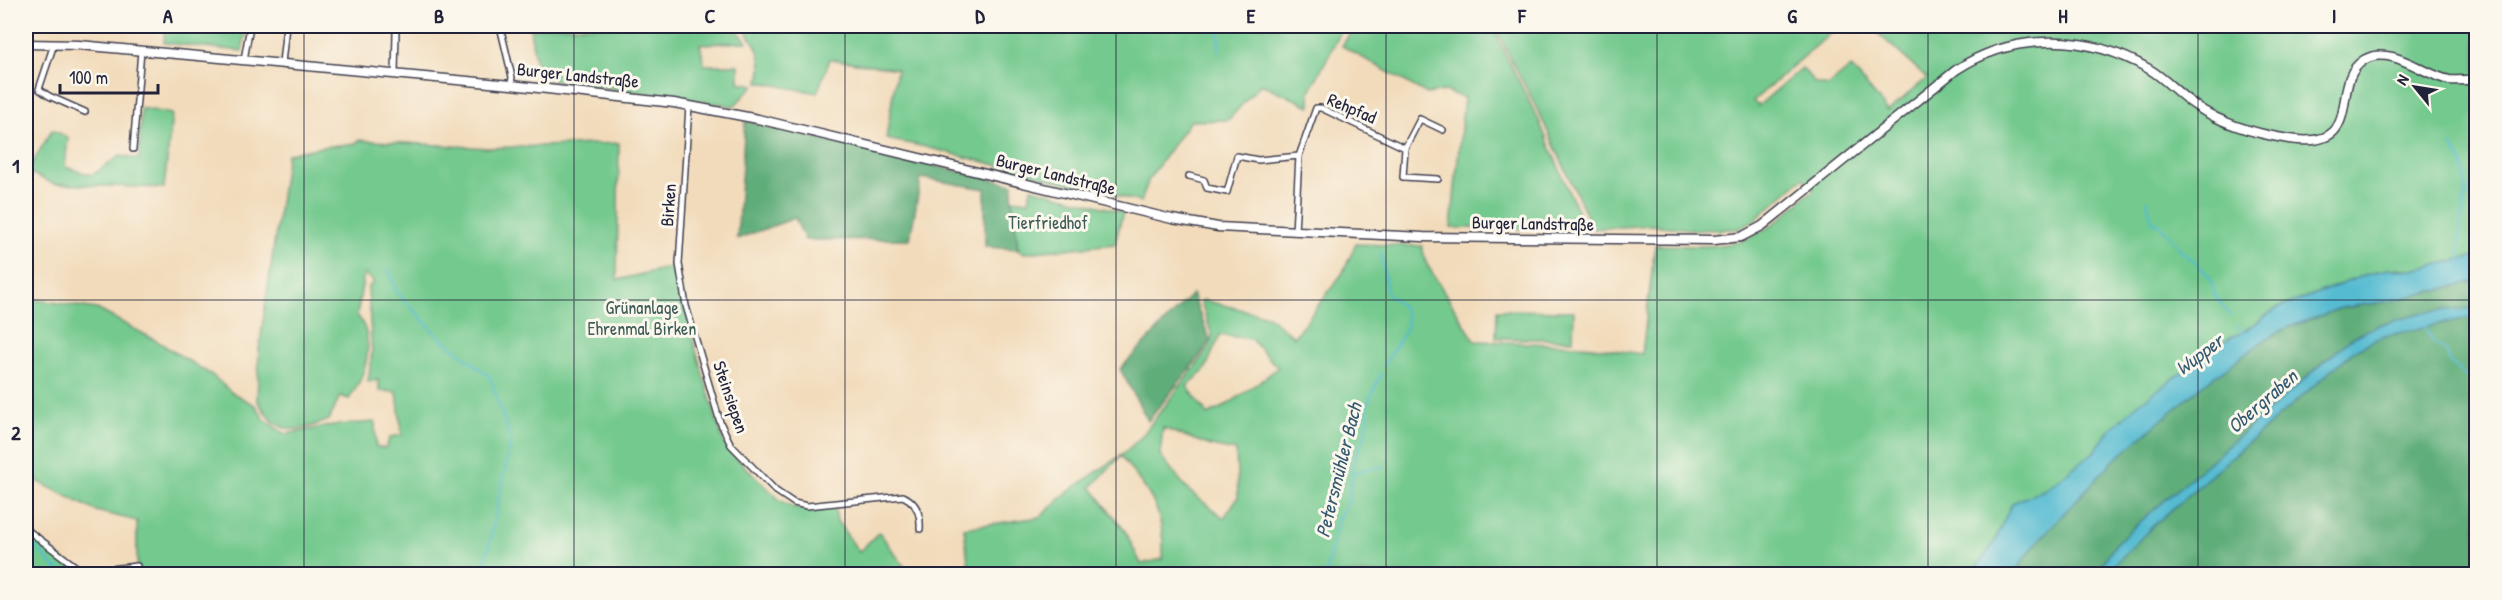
<svg xmlns="http://www.w3.org/2000/svg" width="2502" height="600" font-family="'Patrick Hand',sans-serif">
	<style>
		.green { fill: #73c98e; stroke: #4a7664; stroke-width: 1.5; fill-rule: evenodd }
		.forest { fill: #5ead79; stroke: #40685a; stroke-width: 1.5 }
		.water { fill: #54bbd1; stroke: #3b6e86; stroke-width: 1.5 }
		.lines { fill: none; stroke-linecap: round; stroke-linejoin: round }
		.stream { stroke: #54bbd1; stroke-width: 2 }
		.minor-casing { stroke: #413e4e; stroke-width: 8 }
		.secondary-casing { stroke: #413e4e; stroke-width: 11 }
		.minor { stroke: #fff; stroke-width: 5 }
		.secondary { stroke: #fff; stroke-width: 8 }
		.grid { fill: none; stroke: #22223b; stroke-width: 1.5; stroke-opacity: 0.55 }
		.labels { text-anchor: middle; dominant-baseline: central; stroke-width: 6; stroke-linejoin: round; paint-order: stroke }
		.street-label { font-size: 18px; fill: #22223b; stroke: #fbf7ec }
		.park-label { font-size: 18px; fill: #3e5c58; stroke: #fbf7ec }
		.water-label { font-size: 20px; font-style: italic; fill: #345870; stroke: #fbf7ec }
		.neatline { fill: none; stroke: #22223b; stroke-width: 2 }
		.grid-label { font-size: 20px; text-anchor: middle; font-weight: bold; fill: #22223b }
	</style>
	<rect width="100%" height="100%" fill="#fbf7ec"/>
	<filter id="ink" filterUnits="userSpaceOnUse"><feTurbulence type="fractalNoise" baseFrequency=".0167" numOctaves="2"/><feDisplacementMap in="SourceGraphic" scale="12" xChannelSelector="R" yChannelSelector="G"/><feConvolveMatrix kernelMatrix="1 2 1 2 8 2 1 2 1" color-interpolation-filters="sRGB"/></filter>
	<filter id="wash" filterUnits="userSpaceOnUse"><feTurbulence type="fractalNoise" baseFrequency=".008" numOctaves="4" result="noise"/><feDisplacementMap in="SourceGraphic" scale="24" xChannelSelector="R" yChannelSelector="G"/><feGaussianBlur stdDeviation="1.35" result="paint"/><feColorMatrix in="noise" values="0 0 0 0 0 0 0 0 0 0 0 0 0 0 0 0 0 1.4 0 .05"/><feComposite in="paint" operator="in"/></filter>
	<g filter="url(#wash)">
		<rect width="100%" height="100%" fill="#f2dbbb"/>
		<!-- green -->
		<path class="green" d="M165 26H247L242 51 164 43Z
			M549 26H734L747 42 700 44 704 65H739V82L754 85 734 106 538 78 530 29Z
			M741 26H1344L1310 91V106L1261 84 1228 120 1190 121 1149 179 1141 202 926 147 886 139 897 69 830 59 817 93 759 82C765 58 757 43 741 26Z
			M1354 26 1382 33 1388 26H1491L1539 121 1585 229 1451 228 1464 98 1444 91 1427 94 1342 46Z
			M1494 26H1839L1753 101 1758 106 1802 68 1815 83 1828 86 1851 67 1888 111 1927 78 1870 26H2476V256L2413 270 2397 268 2365 275 2276 309 2242 333 2231 337 2139 404 2109 431 2094 452 2056 481 2044 490 2012 503 1994 543 1971 574H26V531L81 573 137 568V521L96 511 37 481 26 441V270L33 299 97 309 155 340 212 375 231 392 255 405 265 420 285 434 334 425 375 422 376 447 386 448 390 437 402 435 397 392 380 391 378 380 368 382 372 352 368 287 374 282 364 274 357 315C377 339 366 376 349 399L340 396 329 420C292 434 278 435 257 400L259 350 287 154 322 147 357 143 358 140 488 148 619 143 617 280 676 266 695 347 722 438 730 452 781 501 793 507 812 511 834 505 837 521 859 552 879 532 909 573 969 570 964 528 1040 517 1069 491 1124 453 1141 437 1210 347 1212 335 1201 302 1203 300 1268 316 1294 337 1342 274 1356 244 1422 246 1426 263 1475 341 1579 345 1642 354 1655 245C1686 245 1722 250 1751 237 1774 227 1795 205 1814 189L1803 178 1755 220 1738 229 1698 230 1651 225 1593 229 1541 117ZM1220 335 1251 339 1278 368 1230 403 1208 415 1187 386 1205 370ZM1163 428 1211 446 1236 451 1238 497 1224 518 1188 490 1160 455ZM1121 456C1150 495 1165 508 1163 559L1141 564 1125 531 1091 487Z
			M141 108 172 114 164 188 54 184 30 173V167L52 130 68 137 65 167 92 175 120 156 139 159Z
			M1031 188 1123 212 1115 244 1024 253 1018 249 1012 199 1029 201Z
			M1497 310 1574 311 1573 340 1496 338Z"/>
		<!-- forest -->
		<path class="forest" d="M745 121 1013 184 1012 199 1018 249 985 247V189L921 178 910 239 805 240 795 218 737 239Z
			M2476 281V308L2378 325 2352 338 2117 542 2096 574H2013L2038 541 2114 460 2203 385 2266 339 2284 329 2341 308 2390 301Z
			M1192 294 1210 340 1207 347 1148 421 1120 369Z
			M2476 316V574H2110L2117 562 2155 524 2355 350 2381 337Z"/>
		<!-- water -->
		<path class="water" d="M2476 256V281L2390 301 2341 308 2284 329 2266 339 2203 385 2114 460 2038 541 2013 574H1971L1994 543 2012 503 2044 490 2056 481 2094 452 2109 431 2138 404 2231 337 2242 333 2276 309 2365 275 2388 269 2413 270Z
			M2476 308V316L2381 337 2355 350 2155 524 2117 562 2110 574H2096L2117 542 2352 338 2378 325 2432 311Z"/>
		<g class="lines">
			<!-- stream -->
			<path class="stream" d="M1219 52V26
				M2450 145C2479 171 2457 213 2460 246
				M2467 198 2476 173
				M2147 201 2152 221C2168 229 2171 240 2182 251 2193 263 2216 274 2213 293L2230 315
				M2460 249 2461 261
				M1381 252 1387 293 1403 307 1407 317 1406 329 1384 366
				M389 269 395 290 436 334 490 377 511 441 485 565 487 574
				M2424 324 2433 342 2446 351 2450 362 2476 386
				M2238 326 2243 334
				M1355 474 1367 468 1384 467
				M26 539C41 548 48 565 64 574
				M861 574 862 569
				M1326 574 1338 519 1348 502 1354 460 1365 436 1368 420 1367 405 1381 374"/>
		</g>
	</g>
	<g filter="url(#ink)">
		<g class="lines">
			<!-- minor casing -->
			<g class="minor-casing">
				<path id="minor" d="M394 26 396 32 395 74
					M500 26 512 77 511 85
					M54 44 39 89 49 96 85 112
					M244 60 250 26
					M282 63 286 26
					M689 106 679 264 686 306 720 422 731 445 776 491 794 503 807 506 903 496C916 502 921 514 920 529
					M1405 148 1403 177 1438 179
					M133 149 141 51
					M1189 176 1204 180 1207 188 1227 192 1237 156 1258 160 1299 156
					M1295 232 1299 156 1316 108H1321L1405 148 1420 119 1443 130
					M26 529 79 569 91 571 137 566"/>
			</g>
			<!-- secondary casing -->
			<g class="secondary-casing">
				<path id="secondary" d="M26 44 79 45 511 85 674 103 758 119 1172 219 1218 227 1423 237 1714 240 1741 237 1762 226 1956 70C2015 31 2089 34 2149 69 2166 79 2179 95 2196 106 2222 124 2257 134 2289 139 2369 151 2327 83 2364 60 2390 44 2424 75 2449 80 2459 81 2468 80 2476 79"/>
			</g>
			<!-- minor -->
			<use href="#minor" class="minor"/>
			<!-- secondary -->
			<use href="#secondary" class="secondary"/>
		</g>
	</g>
	<!-- grid -->
	<path class="grid" d="M304 26V574M574 26V574M845 26V574M1116 26V574M1386 26V574M1657 26V574M1928 26V574M2198 26V574M26 300H2476"/>
	<g class="labels">
		<!-- street labels -->
		<g class="street-label">
			<text transform="translate(578 75) rotate(6)">Burger Landstraße</text>
			<text transform="translate(1352 108) rotate(23)">Rehpfad</text>
			<text transform="translate(1056 174) rotate(14)">Burger Landstraße</text>
			<text transform="translate(668 205) rotate(-86)">Birken</text>
			<text transform="translate(1533 223) rotate(1)">Burger Landstraße</text>
			<text transform="translate(731 397) rotate(71)">Steinsiepen</text>
		</g>
		<!-- park labels -->
		<g class="park-label">
			<text x="1048" y="222">Tierfriedhof</text>
			<text x="642" y="307">Grünanlage<tspan x="642" dy="21">Ehrenmal Birken</tspan></text>
		</g>
		<!-- water labels -->
		<g class="water-label">
			<text transform="translate(2199 354) rotate(-37)">Wupper</text>
			<text transform="translate(2262 401) rotate(-41)">Obergraben</text>
			<text transform="translate(1338 470) rotate(-76)">Petersmühler Bach</text>
		</g>
	</g>
	<!-- margin -->
	<rect width="2502" height="600" fill="none" stroke="#fbf7ec" stroke-width="66"/>
	<!-- north arrow -->
	<g transform="translate(2415 87) rotate(300)" stroke="#fbf7ec" stroke-width="4.5" paint-order="stroke">
	<path d="M0-4.5L10 22L0 15L-10 22Z" fill="#22223b"/>
	<text y="-9" font-size="16" font-weight="bold" text-anchor="middle" fill="#22223b">N</text>
	</g>
	<!-- scale -->
	<path d="M60 84v9h98v-9" fill="none" stroke="#22223b" stroke-width="3"/>
	<text x="69" y="84" font-size="18" fill="#22223b" stroke="#fbf7ec" stroke-width="4.5" paint-order="stroke">100 m</text>
	<rect x="33" y="33" width="2436" height="534" class="neatline"/>
	<g class="grid-label">
		<text x="168" y="23">A</text>
		<text x="439" y="23">B</text>
		<text x="710" y="23">C</text>
		<text x="980" y="23">D</text>
		<text x="1251" y="23">E</text>
		<text x="1522" y="23">F</text>
		<text x="1792" y="23">G</text>
		<text x="2063" y="23">H</text>
		<text x="2334" y="23">I</text>
		<text x="16" y="173">1</text>
		<text x="16" y="440">2</text>
	</g>
</svg>
